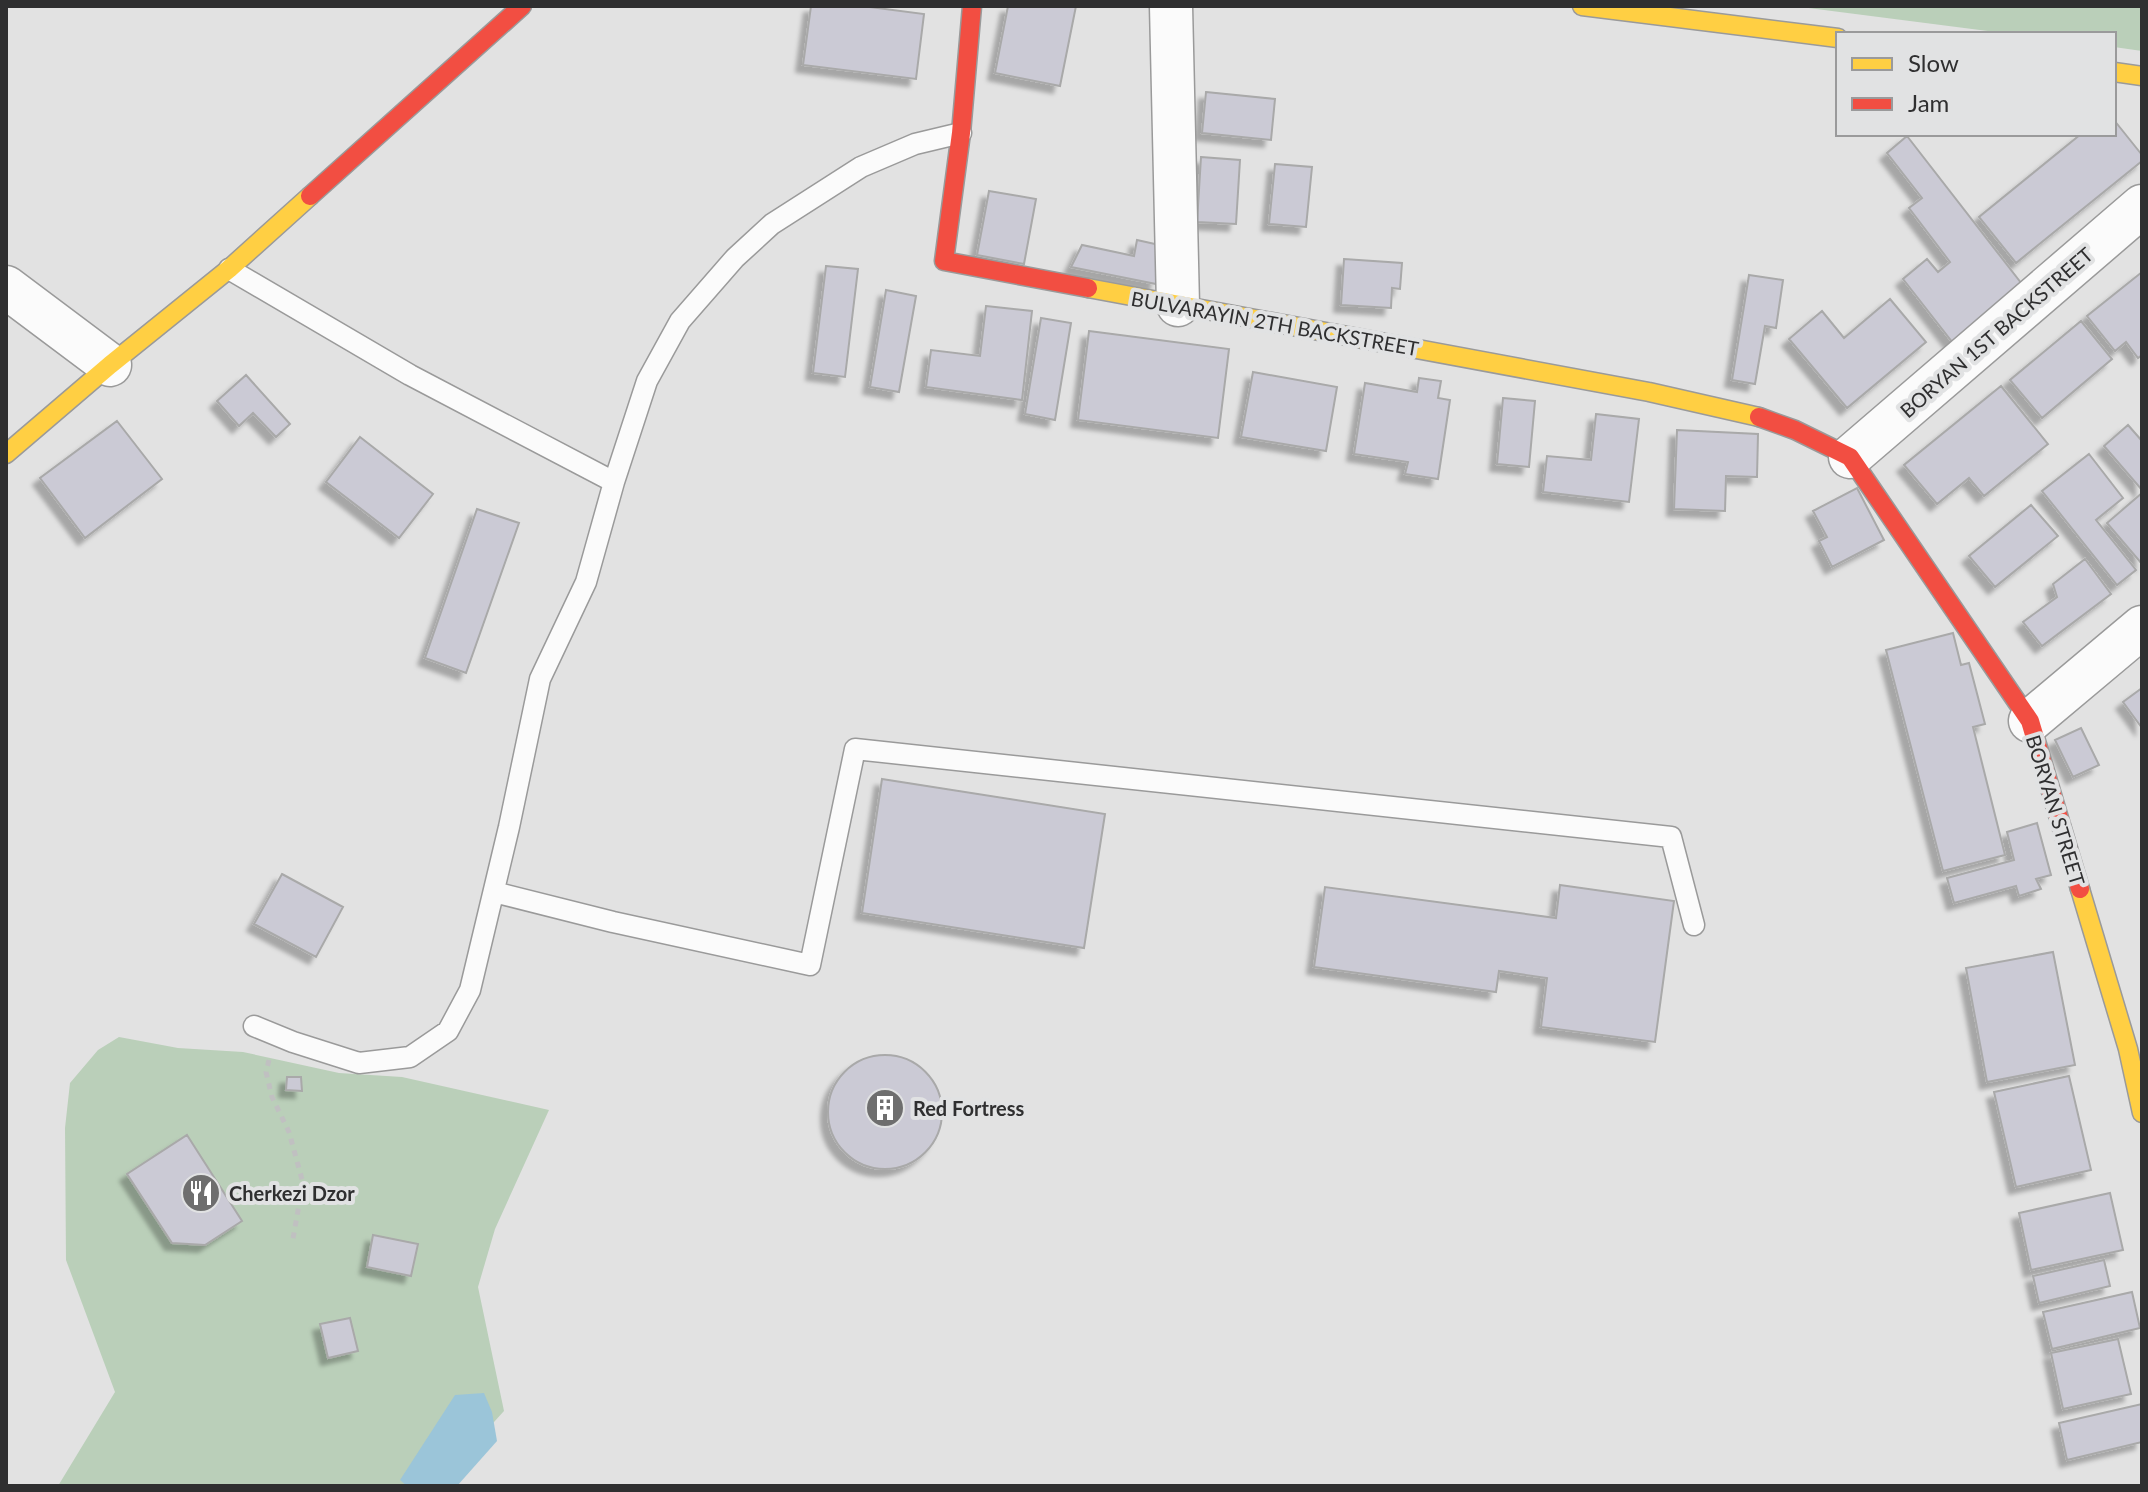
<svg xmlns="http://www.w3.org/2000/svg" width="2148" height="1492" font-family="Lato,sans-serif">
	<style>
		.green { fill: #bacfb9 }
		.water { fill: #9bc5d9 }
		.building { fill: #cbcad5; stroke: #a9a9a9; stroke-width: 2; filter: url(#shadow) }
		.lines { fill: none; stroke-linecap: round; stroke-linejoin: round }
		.lane-casing { stroke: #9a9a9a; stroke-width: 23 }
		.street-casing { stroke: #9a9a9a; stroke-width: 45 }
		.slow-casing { stroke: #9a9a9a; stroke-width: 21 }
		.jam-casing { stroke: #9a9a9a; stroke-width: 21 }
		.path { stroke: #c0c0c1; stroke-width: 5; stroke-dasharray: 6 6; stroke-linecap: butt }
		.lane { stroke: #fbfbfb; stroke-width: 20 }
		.street { stroke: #fbfbfb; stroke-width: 42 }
		.slow { stroke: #ffcf43; stroke-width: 18 }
		.jam { stroke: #f24e42; stroke-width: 18 }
		.labels { text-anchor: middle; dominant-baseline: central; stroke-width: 8; stroke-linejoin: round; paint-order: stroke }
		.street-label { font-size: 20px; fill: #2f2f30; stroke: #e1e2e3 }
		.poi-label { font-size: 20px; font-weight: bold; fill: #2f2f30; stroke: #e1e2e3; text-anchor: start }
	</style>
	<defs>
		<filter id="shadow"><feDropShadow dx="-7" dy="7" stdDeviation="2" flood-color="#0004"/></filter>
	</defs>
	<rect width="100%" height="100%" fill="#e2e2e2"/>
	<!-- green -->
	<path class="green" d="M1793 6H2142V51L2114 47V34H2011Z
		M119 1037 178 1048 243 1052 339 1073 402 1077 549 1110 495 1229 478 1287 504 1411 436 1486H58L115 1392 66 1260 65 1128 70 1083 98 1050Z"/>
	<!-- water -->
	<path class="water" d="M484 1393 492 1412 497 1441 457 1486H407L400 1480 455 1395Z"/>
	<!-- building -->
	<path class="building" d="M811 6H862L924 14 916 79 803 65Z
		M1008 6H1076L1060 86 995 73Z
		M1206 92 1275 99 1271 140 1202 133Z
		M2114 120 2142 155V161L2016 263 1979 217 2081 134H2114Z
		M1907 136 2025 288 1953 343 1903 279 1927 259 1938 272 1950 262 1909 208 1922 198 1887 153Z
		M1201 157 1240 160 1236 224 1197 222Z
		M1275 164 1312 167 1306 227 1269 224Z
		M989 191 1036 199 1024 264 977 255Z
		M1137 240 1164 246 1156 284 1071 267 1082 245 1134 256Z
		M1344 259 1402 263 1400 289 1392 288 1391 308 1341 305Z
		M826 266 858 269 845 377 813 373Z
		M2142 272V355L2138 358 2126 342 2115 351 2087 316Z
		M1749 275 1783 280 1776 328 1765 326 1755 384 1732 380Z
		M886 290 916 296 899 392 870 387Z
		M1890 299 1926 342 1847 408 1789 339 1822 311 1844 338Z
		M986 306 1032 311 1022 400 926 387 931 350 980 356Z
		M1041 318 1071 323 1055 420 1025 414Z
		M2081 321 2112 359 2042 418 2010 380Z
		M1089 331 1229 349 1218 438 1078 420Z
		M1253 372 1337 387 1326 451 1241 437Z
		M246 375 290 424 276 437 253 413 239 426 217 401Z
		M1419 378 1441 381 1438 398 1450 400 1438 479 1405 474 1408 462 1354 454 1365 383 1417 392Z
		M2001 386 2048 444 1984 496 1969 478 1937 504 1904 465Z
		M1503 398 1535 401 1529 467 1497 464Z
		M1596 414 1639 419 1629 502 1543 492 1547 456 1591 460Z
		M117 421 162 479 85 538 40 478Z
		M2128 425 2142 441V490L2104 446Z
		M1677 430 1758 434 1757 477 1726 476 1725 511 1674 509Z
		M360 437 433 494 399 538 326 482Z
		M2089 454 2123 498 2096 520 2136 570 2117 585 2042 491Z
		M1857 488 1884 540 1832 567 1819 541 1827 537 1813 511Z
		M2142 493V564L2107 523Z
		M2031 505 2058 536 1995 587 1969 556Z
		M477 509 519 523 466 673 425 658Z
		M2085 559 2111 594 2042 646 2023 622 2057 597 2053 584Z
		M1953 633 1961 665 1969 663 1985 724 1973 727 2005 855 1943 871 1886 650Z
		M2142 688V728L2123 702Z
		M2081 728 2099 765 2073 777 2055 740Z
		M882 779 1105 814 1084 948 862 913Z
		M2037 823 2051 875 2036 879 2041 889 2019 896 2016 886 1954 903 1947 878 2014 860 2007 832Z
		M282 874 343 907 316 957 254 924Z
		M1560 885 1674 901 1655 1042 1541 1027 1547 978 1499 971 1496 992 1314 967 1325 887 1556 918Z
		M2053 952 2075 1065 1987 1082 1966 968Z
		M828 1112a57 57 0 1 1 114 0a57 57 0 1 1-114 0Z
		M2069 1076 2091 1170 2016 1187 1994 1092Z
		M287 1077H301L302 1091 286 1090Z
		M187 1135 242 1221 205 1245 172 1243 127 1174Z
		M2110 1193 2123 1250 2031 1270 2019 1213Z
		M373 1235 418 1244 411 1276 367 1267Z
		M2104 1260 2110 1286 2039 1303 2033 1276Z
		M2132 1292 2140 1328 2052 1349 2043 1312Z
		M350 1318 358 1351 328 1358 320 1324Z
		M2118 1339 2131 1394 2063 1409 2051 1353Z
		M2142 1404V1442L2067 1460 2059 1423Z"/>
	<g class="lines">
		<!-- lane casing -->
		<g class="lane-casing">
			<path id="lane" d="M229 269 410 375 614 482
				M494 892 613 922 810 965 855 749 1671 837 1694 925
				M254 1026 293 1042 359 1063 410 1057 448 1031 470 990 509 827 540 679 586 582 614 482 647 381 680 321 735 258 772 224 861 167 915 144 961 133"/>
		</g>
		<!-- street casing -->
		<g class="street-casing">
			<path id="street" d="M1171 6 1178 305
				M6 287 110 365
				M1850 457 2142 206
				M2030 721 2142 627"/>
		</g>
		<!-- slow casing -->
		<g class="slow-casing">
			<path id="slow" d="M1582 6 1838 38
				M2114 72 2142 76
				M1088 288 1649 392 1759 417
				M6 454 110 365 229 269 310 196
				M2080 889 2128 1049 2142 1113"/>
		</g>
		<!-- jam casing -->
		<g class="jam-casing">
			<path id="jam" d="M972 6 961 133 944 261 1088 288
				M310 196 522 6
				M1759 417 1795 430 1850 457 2030 721 2080 889"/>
		</g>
		<!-- path -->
		<path class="path" d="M269 1060 266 1072 272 1097 289 1132 303 1183 292 1244"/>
		<!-- lane -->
		<use href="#lane" class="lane"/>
		<!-- street -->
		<use href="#street" class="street"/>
		<!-- slow -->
		<use href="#slow" class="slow"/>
		<!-- jam -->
		<use href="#jam" class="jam"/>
	</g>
	<!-- icons -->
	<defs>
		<g id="building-disc" transform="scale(2)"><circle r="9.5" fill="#6e6e6e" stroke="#e1e2e3"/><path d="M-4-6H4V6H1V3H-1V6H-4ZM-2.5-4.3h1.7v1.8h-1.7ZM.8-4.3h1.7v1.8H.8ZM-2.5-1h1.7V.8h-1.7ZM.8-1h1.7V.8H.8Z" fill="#fff"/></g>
		<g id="restaurant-disc" transform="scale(2)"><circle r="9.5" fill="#6e6e6e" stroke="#e1e2e3"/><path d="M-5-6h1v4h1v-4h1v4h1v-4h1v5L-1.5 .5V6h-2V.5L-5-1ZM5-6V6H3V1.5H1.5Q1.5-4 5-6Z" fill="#fff"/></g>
	</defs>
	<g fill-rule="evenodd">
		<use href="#building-disc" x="885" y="1108"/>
		<use href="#restaurant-disc" x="201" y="1193"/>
	</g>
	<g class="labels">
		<!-- street labels -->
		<g class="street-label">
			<text transform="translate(1275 323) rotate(10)">BULVARAYIN 2TH BACKSTREET</text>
			<text transform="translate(1996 332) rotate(-41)">BORYAN 1ST BACKSTREET</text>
			<text transform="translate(2056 810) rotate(73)">BORYAN STREET</text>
		</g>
		<!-- poi labels -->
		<g class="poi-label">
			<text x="913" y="1108">Red Fortress</text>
			<text x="229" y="1193">Cherkezi Dzor</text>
		</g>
	</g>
	<!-- border -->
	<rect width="2148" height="1492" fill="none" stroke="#2f2f30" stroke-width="16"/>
	<!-- legend -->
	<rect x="1836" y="32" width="280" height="104" fill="#e1e2e3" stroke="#9a9a9b" stroke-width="2"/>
	<rect x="1852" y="58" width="40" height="12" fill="#ffcf43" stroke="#9a9a9b" stroke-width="2"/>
	<text x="1908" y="72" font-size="24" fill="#2f2f30">Slow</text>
	<rect x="1852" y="98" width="40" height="12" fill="#f24e42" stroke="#9a9a9b" stroke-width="2"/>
	<text x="1908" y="112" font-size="24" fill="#2f2f30">Jam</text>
</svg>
